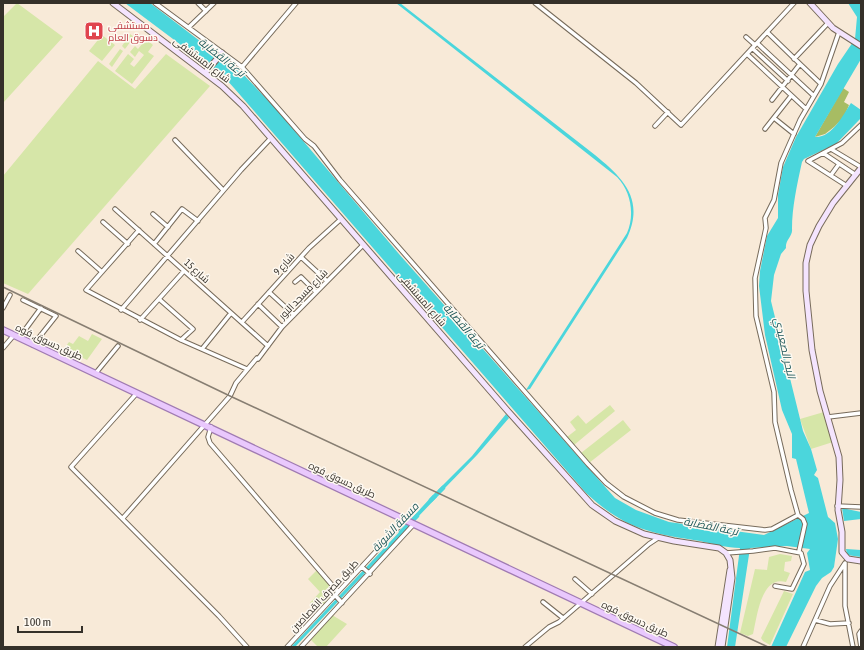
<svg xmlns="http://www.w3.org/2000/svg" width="864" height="650" font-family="'Asap Condensed',Cairo,sans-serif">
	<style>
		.green { fill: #d6e6a8 }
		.forest { fill: #a7bc63 }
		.water { fill: #4bd6dc }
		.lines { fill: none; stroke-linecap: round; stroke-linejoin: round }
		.canal { stroke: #4bd6dc; stroke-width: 4.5 }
		.minor-casing { stroke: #776b5b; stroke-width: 5.5 }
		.secondary-casing { stroke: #776b5b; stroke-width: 7 }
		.primary-casing { stroke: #a07bb2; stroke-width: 8 }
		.minor { stroke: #fff; stroke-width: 3.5 }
		.secondary { stroke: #f4e4fe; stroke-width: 5 }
		.primary { stroke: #e9c8fd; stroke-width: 5.5 }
		.rail { stroke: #877e72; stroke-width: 1.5 }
		.labels { text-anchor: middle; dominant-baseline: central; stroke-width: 3; stroke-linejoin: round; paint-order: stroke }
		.health-label { font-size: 10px; fill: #be3a42; stroke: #fef9f1; text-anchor: start }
		.street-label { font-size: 10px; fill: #353029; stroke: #fef9f1 }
		.water-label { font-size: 11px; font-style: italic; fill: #1d5759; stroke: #fef9f1 }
	</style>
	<rect width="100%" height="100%" fill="#f8ead8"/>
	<!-- green -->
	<path class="green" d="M17 3 63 37 3 103V17Z
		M130 34 134 37 125 49 122 46Z
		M102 35 115 45 102 61 89 51Z
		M146 39 153 45 148 52 154 56 132 84 115 71 128 54 134 59 130 64 134 67 144 55 139 51 135 57 130 52 135 46 138 49Z
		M120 49 123 51 112 67 109 64Z
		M166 54 210 86 28 294 3 283V176L98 61 135 89Z
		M92 334 102 339 87 360 64 349 69 342 73 344 79 336 88 341Z
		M610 405 615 411 574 445 567 437 576 430 570 422 578 415 586 424Z
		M824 412 833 442 811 449 800 419Z
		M623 420 631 430 589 463 581 453Z
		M780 554 792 556 791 561 785 562 784 571 790 573 786 582C761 575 757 617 753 634L748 636 740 633 755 569 767 570 769 557Z
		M317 570 336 592 317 611 310 603 320 592 308 579Z
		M784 591 793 594 770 645 763 641 761 638Z
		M332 615 347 624 326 647H318L310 639Z"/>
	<!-- forest -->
	<path class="forest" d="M843 88 849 92 844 102 849 105 844 117 834 127 825 134 815 137Z"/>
	<!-- water -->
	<path class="water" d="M125 3H150L242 73 277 110 399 254 615 498 636 510 669 522 764 535 809 513 796 459 792 458V434L782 410 765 335 759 286 760 271 767 236 778 218V195L783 167 796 137 838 64 855 39 857 17 848 3H861V59L815 137C832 138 843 115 851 103L861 110V118L836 144 804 159 802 162C797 185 792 207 792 229 793 236 785 240 786 248L781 254 774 275 771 301 803 431 811 449 817 470 814 475 818 478 828 517 835 523 838 539 834 567 831 572 822 578 816 586 786 647H771L805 572 810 570 807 553 810 549 787 546 750 548 735 647H727L740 548C727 548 713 544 700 541 649 533 625 529 586 493L234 88 225 78Z
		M396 3H400L595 155C623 178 645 199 627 238L530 389 526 390 627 233C635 215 631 191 617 177Z
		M506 414 509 418 477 455 443 490 441 492 438 490 472 456Z
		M433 495 437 497 415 520 412 518Z
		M842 508 861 512V519L844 521Z
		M404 527 407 529 295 647H291Z
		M846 549 861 550V557L847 555Z"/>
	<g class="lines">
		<!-- canal -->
		<path class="canal" d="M431 500 443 488
			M401 532 417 516"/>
		<!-- minor casing -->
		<g class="minor-casing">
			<path id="minor" d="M155 3 242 67 305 139 314 146 340 180 588 464 606 483 624 497 655 513 678 520 765 530 772 529 798 515
				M198 3 206 11
				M535 3 636 83 681 125 794 3
				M189 27 214 3
				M767 32 800 64 772 100
				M746 37 755 45
				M757 43 814 96
				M752 48 788 81
				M747 54 806 109
				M794 59 828 23
				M800 64 821 84
				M242 67 296 3
				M774 118 794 134
				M655 126 668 112
				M765 129 791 96
				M175 140 223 190
				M831 149 861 167
				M823 153 856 175
				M831 175 839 164
				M847 186 808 161 842 143 861 125
				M115 209 268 346
				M153 214 168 227
				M103 222 128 244
				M139 230 86 290 181 340 247 369
				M154 244 182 209 198 221
				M78 251 102 272
				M301 257 327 281
				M295 282 301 277 316 292
				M269 292 294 315
				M159 299 193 329 181 340
				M23 300 56 316 33 345
				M258 304 282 327
				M3 308 10 295
				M121 310 241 170 271 138
				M140 320 184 271
				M242 322 309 248 341 219
				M19 338 41 308
				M3 348 14 335
				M202 349 231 313
				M258 359 282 327 363 245
				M95 374 118 346
				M137 393 71 467 219 616 247 647
				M828 417 861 413
				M211 427 208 437 210 443 338 592
				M837 506 861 507
				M123 518 230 396 236 383 257 358
				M799 551 805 524 803 519 798 515 791 490 775 422 774 392 756 316 755 278 766 228 765 218 774 200 781 163 800 120 821 84 839 32
				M726 553 753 551 775 548 801 553 804 564 792 589 775 586
				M845 564V606L853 647
				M362 567 370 574
				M575 579 592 594
				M335 595 342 603
				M543 602 563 618
				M815 620 830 624 849 623
				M287 647 405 520
				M301 647 414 524
				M525 647 549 627 559 622 649 544 658 538
				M803 647 830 586 845 563
				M861 647 859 634 861 631"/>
		</g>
		<!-- secondary casing -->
		<g class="secondary-casing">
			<path id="secondary" d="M113 3 222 86 243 106 506 409 592 505 615 521 644 534 674 541 719 548 726 553 730 560 732 578 722 647
				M810 3 833 28 861 46
				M205 73 222 53
				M861 168 833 203 819 226 810 245 806 263V291L812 350 820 391 839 457 840 480 838 510 842 532V552L848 559 861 561
				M718 647 730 570"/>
		</g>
		<!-- primary casing -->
		<g class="primary-casing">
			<path id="primary" d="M3 330 674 647"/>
		</g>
		<!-- minor -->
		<use href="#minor" class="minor"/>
		<!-- secondary -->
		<use href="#secondary" class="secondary"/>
		<!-- primary -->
		<use href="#primary" class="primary"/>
		<!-- rail -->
		<path class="rail" d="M3 287 230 396 768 647"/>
	</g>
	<!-- icons -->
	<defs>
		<g id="hospital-square" transform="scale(1)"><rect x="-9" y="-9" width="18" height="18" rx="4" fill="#e0444e" stroke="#fef9f1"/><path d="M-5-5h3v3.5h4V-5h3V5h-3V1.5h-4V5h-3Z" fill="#fff"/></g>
	</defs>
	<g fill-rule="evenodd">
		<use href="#hospital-square" x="94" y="31"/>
	</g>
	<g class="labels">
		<!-- health labels -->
		<g class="health-label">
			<text x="108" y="25">مستشفى<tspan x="108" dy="12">دسوق العام</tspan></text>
		</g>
		<!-- street labels -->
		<g class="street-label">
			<text transform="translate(202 60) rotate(37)">شارع المستشفى</text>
			<text transform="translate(284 264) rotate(-48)">شارع 9</text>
			<text transform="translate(197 271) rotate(42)">شارع 15</text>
			<text transform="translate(303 294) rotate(-46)">شارع مسجد النور</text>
			<text transform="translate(422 299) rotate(49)">شارع المستشفى</text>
			<text transform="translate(49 342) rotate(25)">طريق دسوق, فوه</text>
			<text transform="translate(342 480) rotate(25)">طريق دسوق, فوه</text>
			<text transform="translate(324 596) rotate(-47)">طريق مصرف القصاصين</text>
			<text transform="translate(635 619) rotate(25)">طريق دسوق, فوه</text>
		</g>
		<!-- water labels -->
		<g class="water-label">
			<text transform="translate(222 57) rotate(38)">ترعة القضابة</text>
			<text transform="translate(464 326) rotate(49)">ترعة القضابة</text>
			<text transform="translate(785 348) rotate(77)">البحر الصعيدي</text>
			<text transform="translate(711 526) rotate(11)">ترعة القضابة</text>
			<text transform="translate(395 527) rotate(-47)">مسقة الشونة</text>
		</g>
	</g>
	<!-- border -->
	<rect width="864" height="650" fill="none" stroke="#353029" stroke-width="8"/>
	<!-- scale -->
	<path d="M18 626v6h64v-6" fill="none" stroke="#353029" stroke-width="2"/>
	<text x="24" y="626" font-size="12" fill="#353029" stroke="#fef9f1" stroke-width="3" paint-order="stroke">100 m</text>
</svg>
